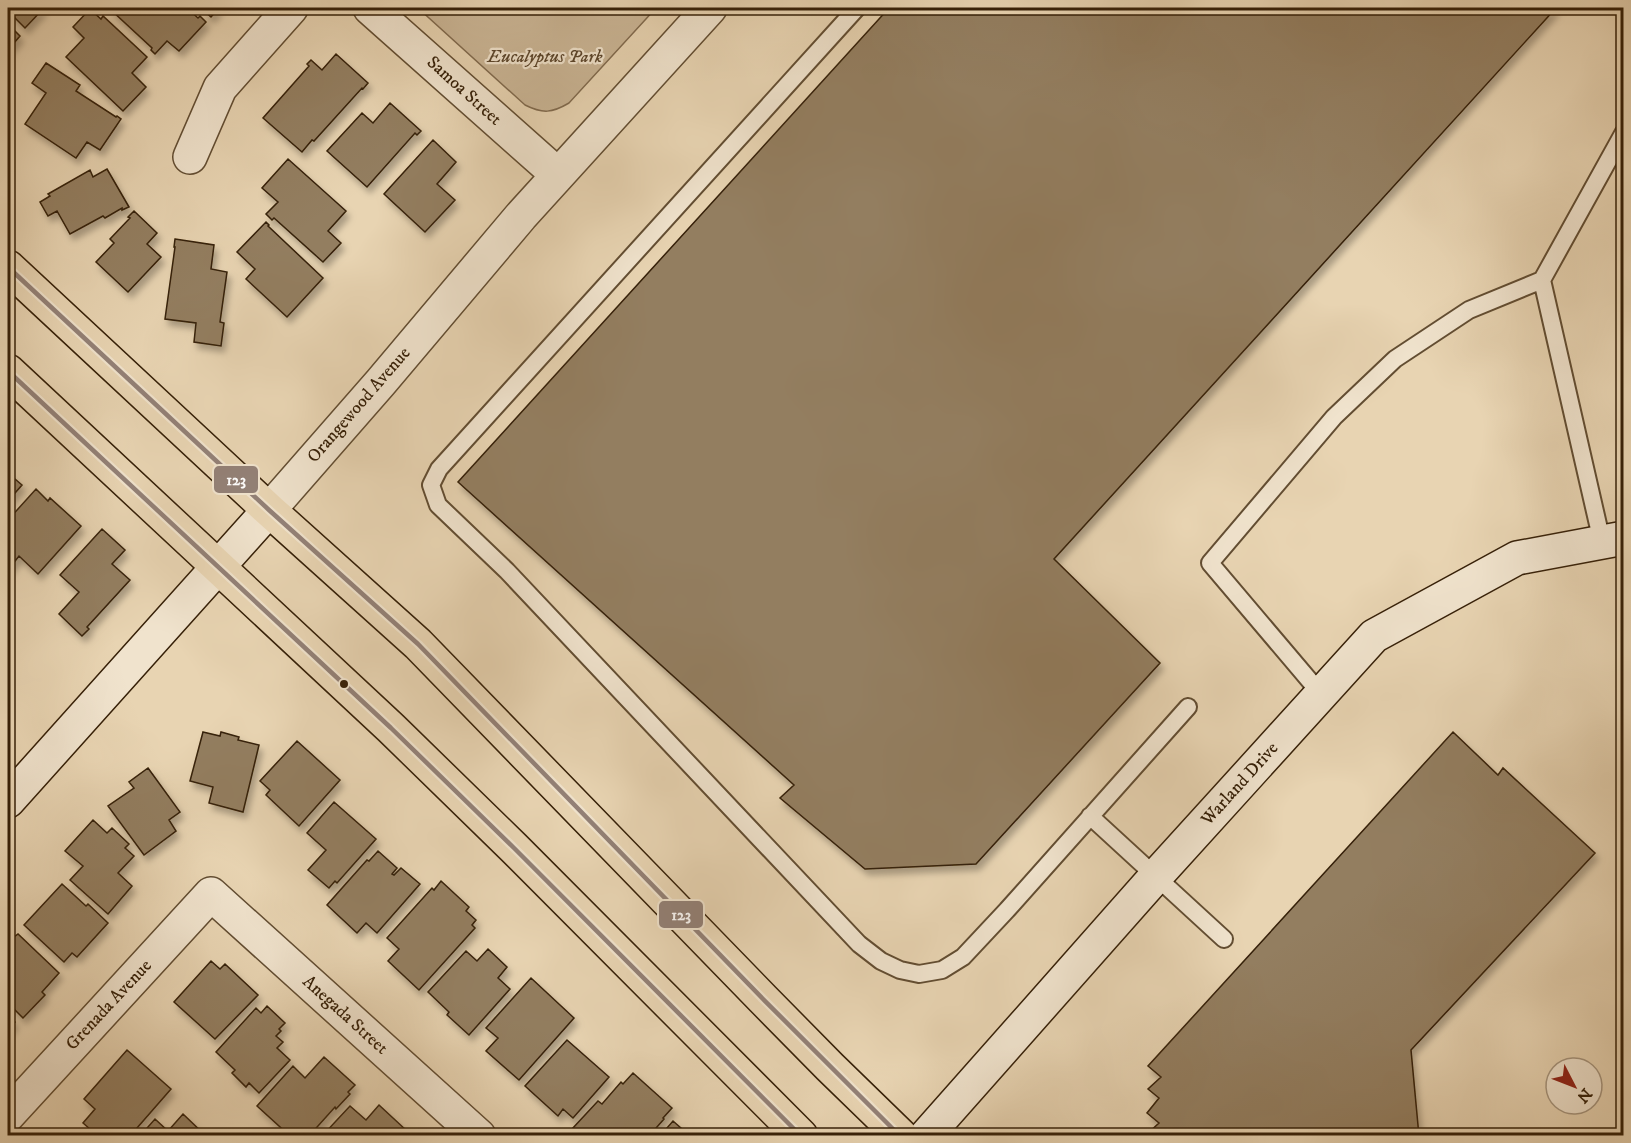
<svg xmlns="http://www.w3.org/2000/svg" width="1631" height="1143" font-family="'IM FELL DW Pica',serif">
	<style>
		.green { fill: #cab595; stroke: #806a4e; stroke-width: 1.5 }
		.building { fill: #937e60; stroke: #362008; stroke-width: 1.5; filter: url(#shadow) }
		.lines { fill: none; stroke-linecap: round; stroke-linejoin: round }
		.lane-casing { stroke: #624d32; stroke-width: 20 }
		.street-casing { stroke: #624d32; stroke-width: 36 }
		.secondary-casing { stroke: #362008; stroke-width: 36 }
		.primary-casing { stroke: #362008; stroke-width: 36 }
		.lane { stroke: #f0e3cd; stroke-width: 16 }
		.street { stroke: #f0e3cd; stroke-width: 33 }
		.secondary { stroke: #f0e3cd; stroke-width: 33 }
		.primary { stroke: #e8d4b2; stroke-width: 33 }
		.bus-1-casing { stroke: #f0e3cd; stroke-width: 9 }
		.bus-1 { stroke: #938177; stroke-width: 4.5 }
		.bus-dot { fill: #362008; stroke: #f0e3cd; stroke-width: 2 }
		.labels { text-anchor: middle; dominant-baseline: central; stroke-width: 4.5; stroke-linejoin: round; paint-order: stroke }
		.park-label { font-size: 18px; font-style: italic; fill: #5b452b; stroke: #f0e3cd }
		.street-label { font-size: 18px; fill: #362008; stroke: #f0e3cd }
		.line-badge { stroke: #f0e3cd; stroke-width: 2 }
		.badge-label { font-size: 16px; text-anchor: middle; font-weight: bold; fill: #fff }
	</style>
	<defs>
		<filter id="shadow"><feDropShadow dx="3.5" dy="6" stdDeviation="3" flood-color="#0004"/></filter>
	</defs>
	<rect width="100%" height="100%" fill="#e8d4b2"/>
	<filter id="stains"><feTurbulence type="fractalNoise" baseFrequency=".00333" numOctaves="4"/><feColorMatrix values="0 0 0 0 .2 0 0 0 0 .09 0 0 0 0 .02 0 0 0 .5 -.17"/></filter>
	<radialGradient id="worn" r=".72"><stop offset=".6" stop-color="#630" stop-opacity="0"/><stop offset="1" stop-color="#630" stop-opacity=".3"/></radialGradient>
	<!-- green -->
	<path class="green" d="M418 8H656L569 103C552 113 543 114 525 105Z"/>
	<!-- building -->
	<path class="building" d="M8 8H44L25 28 8 11Z
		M113 8H187L198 18 200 16 206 22 179 51 167 41 155 54 151 50 152 48 111 10Z
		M205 8H219L211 17 204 11 206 9Z
		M889 8H1556L1054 559 1160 663 976 864 865 869 780 798 794 785 458 482Z
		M90 9 101 19 103 16 147 57 132 73 146 87 123 111 66 57 84 38 73 27Z
		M8 24 20 36 8 50Z
		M336 54 368 83 363 89 362 88 314 141 312 140 302 152 263 118 309 66 307 64 311 60 322 70Z
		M46 63 80 85 76 91 116 117 117 116 121 119 100 150 87 142 76 158 25 124 46 93 32 83Z
		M390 103 421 131 417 135 415 133 367 187 327 151 362 113 373 123Z
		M433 140 456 162 437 184 455 200 425 232 384 194Z
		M288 159 346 211 328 231 341 243 323 262 274 218 272 220 266 214 278 202 262 188Z
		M107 169 129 207 122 210V208L105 218 103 216 70 234 57 211 48 216 40 202 50 196 48 194 90 170 93 177Z
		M134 211 157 233 147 244 161 257 128 292 96 262 114 243 110 239 130 218 128 217Z
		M266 222 269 225 268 226 323 278 287 317 246 279 255 269 237 252Z
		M175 239 214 245 211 269 227 272 220 322 224 323 221 346 194 342 196 323 165 319 175 247H174Z
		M8 473 22 485 8 501Z
		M36 489 48 501 50 498 81 526 38 574 19 556 8 570V520Z
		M102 529 125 550 112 564 130 580 87 627 89 629 82 636 59 614 79 592 60 575Z
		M203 732 220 736 221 732 239 737 238 740 259 745 243 812 209 803 213 787 190 781Z
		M1453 732 1498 775 1503 768 1595 853 1411 1050 1419 1136H1150L1148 1133 1159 1123 1147 1113 1159 1098 1148 1089 1161 1077 1148 1066Z
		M297 741 340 780 299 826 266 795 270 790 260 781Z
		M148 768 180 812 169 820 176 831 144 855 108 806 134 788 129 782Z
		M334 802 376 839 337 883 335 881 329 888 308 870 326 850 307 833Z
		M93 820 107 833 112 828 129 844 125 848 134 856 118 873 132 886 108 914 70 880 83 866 65 851Z
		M378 851 397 868 392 874 394 875 401 868 420 884 377 933 366 923 357 933 327 905 367 860 369 861Z
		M441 881 469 907 466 911 476 920 472 925 475 928 419 990 388 961 399 949 387 938 432 888 434 890Z
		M62 884 86 906 88 904 108 923 77 957 72 953 64 962 24 925Z
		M8 928 14 937 18 934 59 973 42 992 45 995 23 1018 8 1003Z
		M488 949 507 967 498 978 510 989 469 1035 447 1015 449 1012 428 992 466 951 477 961Z
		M211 961 220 969 225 964 258 995 215 1039 174 1002Z
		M531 978 574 1018 519 1080 486 1051 498 1038 486 1028Z
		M267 1006 285 1023 279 1029 281 1031 276 1036 283 1042 277 1048 290 1060 259 1093 249 1083 246 1087 232 1073 235 1070 216 1052 256 1008 261 1013Z
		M8 1015 15 1022 8 1031Z
		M567 1040 609 1077 573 1118 563 1109 558 1116 525 1086Z
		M127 1050 171 1089 130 1136H98L83 1123 95 1109 84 1099Z
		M324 1057 355 1085 348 1092 350 1094 336 1109 335 1107 309 1136H290L257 1106 293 1066 305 1078Z
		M633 1073 672 1108 663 1118 664 1119 649 1136H579L572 1129 598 1101 602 1104 621 1082 623 1084Z
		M379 1105 406 1130 402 1136H322L350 1106 366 1120Z
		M183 1114 206 1136H140L155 1119 168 1131Z
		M673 1121 690 1136H660Z"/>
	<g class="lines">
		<!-- lane casing -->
		<g class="lane-casing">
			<path id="lane" d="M857 8 439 469 431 485 438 505 507 571 859 944 881 961 900 970 919 974 942 970 963 957 1007 910 1188 707
				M1542 280 1624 132
				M1321 694 1210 563 1334 417 1395 359 1469 310 1542 280 1602 542
				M1090 816 1224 939"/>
		</g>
		<!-- street casing -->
		<g class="street-casing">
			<path id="street" d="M370 8 558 175
				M190 157 220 88 291 8
				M269 510 381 382 521 216 710 8
				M8 1115 211 894 479 1136"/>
		</g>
		<!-- secondary casing -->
		<g class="secondary-casing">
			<path id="secondary" d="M8 801 269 510
				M926 1136 1157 875 1374 636 1517 558 1624 538"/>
		</g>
		<!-- primary casing -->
		<g class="primary-casing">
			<path id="primary" d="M8 267 269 510 418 644 763 999 830 1067 901 1136
				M8 371 391 728 514 848 801 1136"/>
		</g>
		<!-- lane -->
		<use href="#lane" class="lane"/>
		<!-- street -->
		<use href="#street" class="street"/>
		<!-- secondary -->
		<use href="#secondary" class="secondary"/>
		<!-- primary -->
		<use href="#primary" class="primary"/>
		<!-- bus-1 casing -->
		<g class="bus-1-casing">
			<path id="bus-1" d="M8 267 269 510 418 644 763 999 900 1136
				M8 371 391 728 514 848 801 1136"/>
		</g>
		<!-- bus-1 -->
		<use href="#bus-1" class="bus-1"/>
	</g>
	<!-- markers -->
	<circle class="bus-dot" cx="344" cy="684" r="5"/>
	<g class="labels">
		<!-- park labels -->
		<g class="park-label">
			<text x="545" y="57">Eucalyptus Park</text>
		</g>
		<!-- street labels -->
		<g class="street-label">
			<text transform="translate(464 91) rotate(42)">Samoa Street</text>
			<text transform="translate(359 405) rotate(-49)">Orangewood Avenue</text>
			<text transform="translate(1240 784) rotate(-48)">Warland Drive</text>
			<text transform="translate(109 1005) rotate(-47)">Grenada Avenue</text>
			<text transform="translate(345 1015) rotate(42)">Anegada Street</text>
		</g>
	</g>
	<g class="line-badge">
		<rect x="213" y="465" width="46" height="29" rx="6" fill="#938177"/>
		<rect x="658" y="900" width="46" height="29" rx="6" fill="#938177"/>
	</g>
	<g class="badge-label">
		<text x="236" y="485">123</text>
		<text x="681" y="920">123</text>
	</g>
	<!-- margin -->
	<rect width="1631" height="1143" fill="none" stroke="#e8d4b2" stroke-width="30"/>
	<rect x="9" y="9" width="1613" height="1125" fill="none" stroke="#362008" stroke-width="3"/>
	<rect x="15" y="15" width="1601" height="1113" fill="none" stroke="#362008" stroke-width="1.5"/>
	<!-- north arrow -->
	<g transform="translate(1574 1086) rotate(132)"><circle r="28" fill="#f0e3cd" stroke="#a6957e" stroke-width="1.5"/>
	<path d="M0-4.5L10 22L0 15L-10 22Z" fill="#8f2418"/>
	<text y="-9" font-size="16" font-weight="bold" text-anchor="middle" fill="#362008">N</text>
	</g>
	<rect width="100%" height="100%" filter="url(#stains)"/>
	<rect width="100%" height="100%" fill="url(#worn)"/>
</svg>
